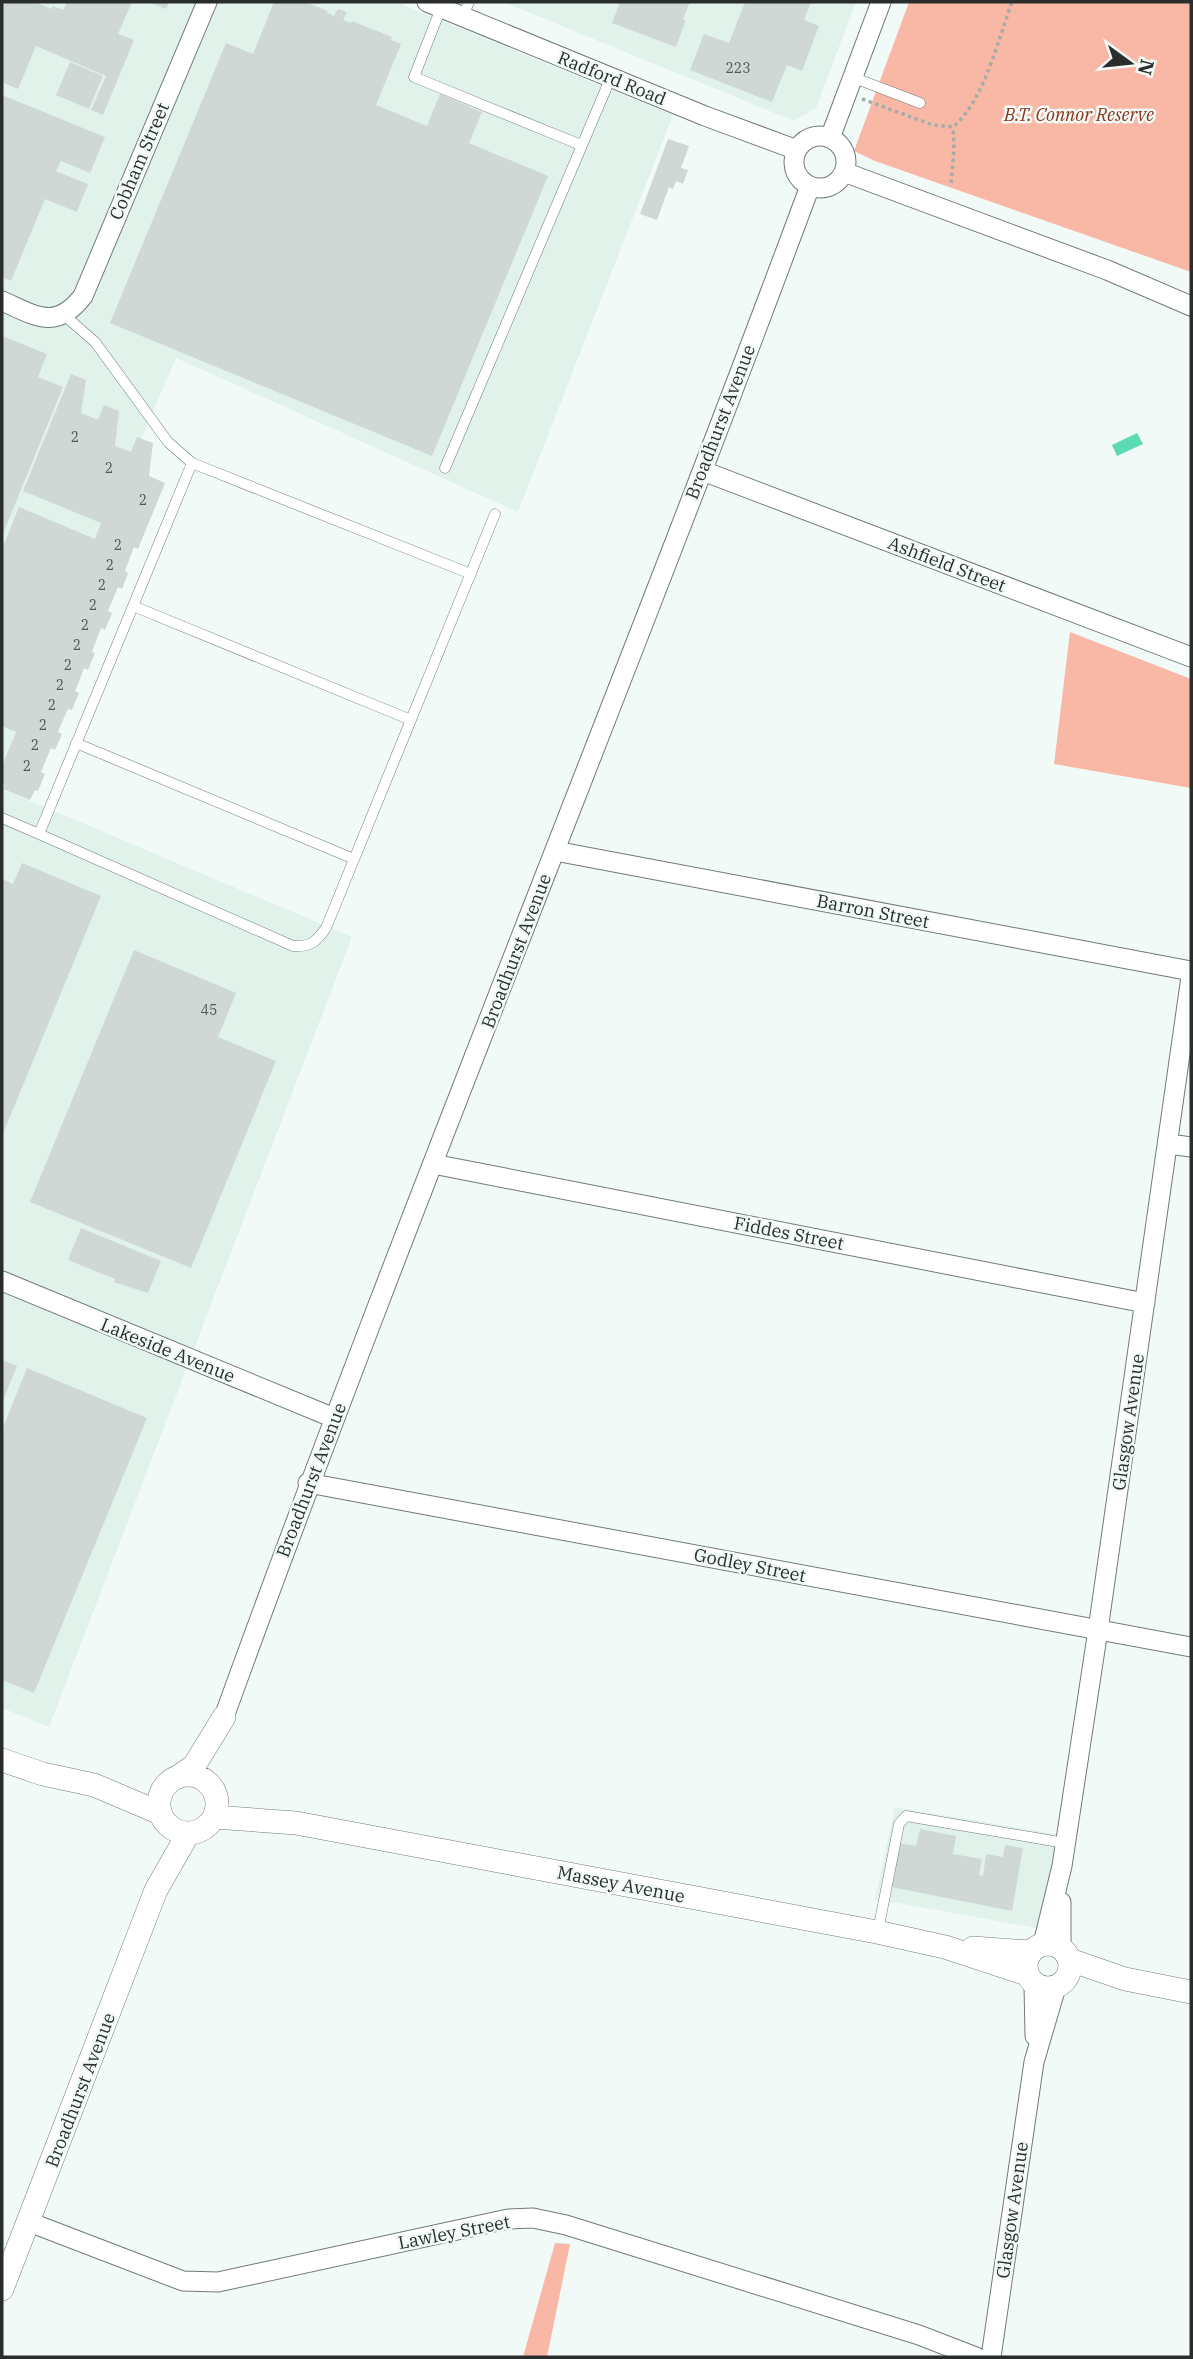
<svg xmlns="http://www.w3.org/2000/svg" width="1193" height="2359" font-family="'IBM Plex Serif',serif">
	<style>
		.built { fill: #e1f2eb }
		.green { fill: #f9b8a5 }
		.water { fill: #5cdab5 }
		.building { fill: #cfd8d4 }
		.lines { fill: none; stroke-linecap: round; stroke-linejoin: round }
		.service-casing { stroke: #727a77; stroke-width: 11 }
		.minor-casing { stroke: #727a77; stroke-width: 21 }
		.tertiary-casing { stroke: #727a77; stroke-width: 24 }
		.path { stroke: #a5aca9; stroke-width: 3.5; stroke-dasharray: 3.5 3.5; stroke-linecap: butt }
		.service { stroke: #fff; stroke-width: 10 }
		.minor { stroke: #fff; stroke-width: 19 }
		.tertiary { stroke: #fff; stroke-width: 23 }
		.labels { text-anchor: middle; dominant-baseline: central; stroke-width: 5; stroke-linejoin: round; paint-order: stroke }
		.number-label { font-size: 14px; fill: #525855 }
		.street-label { font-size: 18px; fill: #292d2b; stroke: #f2faf7 }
		.park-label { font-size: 18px; font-style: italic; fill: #893319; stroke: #f2faf7 }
	</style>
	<rect width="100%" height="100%" fill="#f2faf7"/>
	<!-- built -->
	<path class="built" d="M2 2H396L673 115 518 512 176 358 2 765Z
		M503 2H856L816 108 794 121Z
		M2 789 352 937 49 1727 2 1708Z
		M895 1807 1057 1834 1041 1929 875 1899Z"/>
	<!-- green -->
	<path class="green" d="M909 2H1191V272L875 161 854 151Z
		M1070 632 1191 679V788L1054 764Z
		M555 2243 570 2244 547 2357H523Z"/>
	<!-- water -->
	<path class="water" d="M1137 433 1143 444 1117 456 1112 445Z"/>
	<!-- building -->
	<path class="building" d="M2 2H35L52 9 53 6 63 10 67 2H132L118 34 134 40 103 115 91 110 106 76 36 46 18 89 2 82Z
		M149 2H169L166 9Z
		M274 2H305L328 11 327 13 334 16 338 9 347 12 343 20 351 23 352 21 392 37 391 40 401 44 376 105 427 126 440 94 482 112 469 143 548 176 432 456 110 323 226 43 253 54Z
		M620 2H690L683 19 686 20 676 47 612 23Z
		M745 2H811L804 20 819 26 802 71 787 65 772 102 690 70 704 34 729 43Z
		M70 62 103 76 89 109 56 95Z
		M2 95 105 137 90 173 61 161 56 171 88 184 77 212 45 199 11 281 2 277Z
		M668 139 689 146 681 168 688 170 683 184 676 181 673 189 669 187 657 220 640 214Z
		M2 336 47 354 38 377 63 387 2 536Z
		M71 374 86 380 81 413 98 420 104 405 119 411 115 446 131 452 137 437 153 443 149 476 165 483 138 549 134 547 125 571 128 573 122 589 118 587 108 611 112 613 105 630 101 628 92 652 95 653 88 670 84 668 80 679 75 691 79 693 72 710 68 709 63 720 58 732 62 734 58 743 55 750 51 748 41 772 45 774 38 791 35 790 30 800 3 789 5 785 2 783V766L16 732 2 726V549L19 507 95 539 101 523 23 491Z
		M22 863 101 896 2 1136V879L13 884Z
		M134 950 236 993 218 1037 276 1061 191 1268 30 1202Z
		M81 1228 161 1261 148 1293 114 1282 115 1279 68 1260Z
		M2 1360 17 1366 2 1403Z
		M27 1368 147 1418 34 1693 2 1680V1430Z
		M920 1829 956 1836 953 1854 982 1859 979 1875 983 1876 986 1854 1003 1857 1005 1845 1023 1848 1012 1911 891 1887 899 1843 916 1846Z"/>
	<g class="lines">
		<!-- service casing -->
		<g class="service-casing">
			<path id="service" d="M441 8 414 77 581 145
				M463 16 469 2
				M852 77 920 103
				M192 463 471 574
				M445 468 611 77
				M133 606 411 720
				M76 743 354 859
				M2 818 39 834 192 463 168 442 95 342 64 315
				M39 834 293 946C311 947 316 942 326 928L495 514
				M878 1931 899 1824 906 1816 1065 1843"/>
		</g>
		<!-- minor casing -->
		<g class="minor-casing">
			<path id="minor" d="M427 2 705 116 797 150
				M794 162a26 26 0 1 1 52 0a26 26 0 1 1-52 0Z
				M830 138 881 2
				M844 172 1107 270 1191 306
				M2 301C36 316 56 331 83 296L207 2
				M703 471 1191 657
				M555 851 1191 971
				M1169 1144 1191 1147
				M433 1164 1145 1303
				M2 1281 334 1418
				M308 1483 1191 1647
				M224 1717C410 1203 620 698 810 186
				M1043 1944 1062 1866 1098 1630 1191 977
				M1061 1948V1902
				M1034 1984 1035 2036
				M29 2222 183 2281 218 2282 508 2219 533 2218 566 2225 919 2335 976 2357
				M991 2357 1034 2062 1056 1987"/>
		</g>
		<!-- tertiary casing -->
		<g class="tertiary-casing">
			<path id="tertiary" d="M2 1760 43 1774 94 1785 160 1813
				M159 1804a29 29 0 1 1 58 0a29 29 0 1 1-58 0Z
				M178 1777 194 1766 224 1717
				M214 1817 296 1823 877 1932 945 1947 1027 1974
				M1026 1966a22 22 0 1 1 44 0a22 22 0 1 1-44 0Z
				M973 1948 1030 1952
				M1070 1960 1125 1979 1191 1992
				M2 2289 156 1890 188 1834"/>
		</g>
		<!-- path -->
		<path class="path" d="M862 99 933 125 953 127C984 101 998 40 1012 2
			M951 183 954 150 953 127"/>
		<!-- service -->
		<use href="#service" class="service"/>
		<!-- minor -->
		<use href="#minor" class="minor"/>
		<!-- tertiary -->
		<use href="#tertiary" class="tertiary"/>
	</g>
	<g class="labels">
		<!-- number labels -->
		<g class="number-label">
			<text x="738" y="68">223</text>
			<text x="75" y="437">2</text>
			<text x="109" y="468">2</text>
			<text x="143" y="500">2</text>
			<text x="118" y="545">2</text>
			<text x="110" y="565">2</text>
			<text x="102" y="585">2</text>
			<text x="93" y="605">2</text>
			<text x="85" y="625">2</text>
			<text x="77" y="645">2</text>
			<text x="68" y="665">2</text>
			<text x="60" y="685">2</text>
			<text x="52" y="705">2</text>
			<text x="43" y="725">2</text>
			<text x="35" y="745">2</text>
			<text x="27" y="766">2</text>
			<text x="209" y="1010">45</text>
		</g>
		<!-- street labels -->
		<g class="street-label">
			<text transform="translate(612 78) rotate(22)">Radford Road</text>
			<text transform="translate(139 161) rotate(-67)">Cobham Street</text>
			<text transform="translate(720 422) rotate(-69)">Broadhurst Avenue</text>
			<text transform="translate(947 564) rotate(21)">Ashfield Street</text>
			<text transform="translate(873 911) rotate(11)">Barron Street</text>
			<text transform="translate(516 951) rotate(-69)">Broadhurst Avenue</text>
			<text transform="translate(789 1233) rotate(11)">Fiddes Street</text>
			<text transform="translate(168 1350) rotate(22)">Lakeside Avenue</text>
			<text transform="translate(1128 1422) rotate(-82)">Glasgow Avenue</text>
			<text transform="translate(311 1480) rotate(-69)">Broadhurst Avenue</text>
			<text transform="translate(750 1565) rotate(11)">Godley Street</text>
			<text transform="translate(621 1884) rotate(11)">Massey Avenue</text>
			<text transform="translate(80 2090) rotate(-69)">Broadhurst Avenue</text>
			<text transform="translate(1012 2210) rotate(-82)">Glasgow Avenue</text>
			<text transform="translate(454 2232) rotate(-11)">Lawley Street</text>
		</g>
		<!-- park labels -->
		<g class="park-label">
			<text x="1079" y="114">B.T. Connor Reserve</text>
		</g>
	</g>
	<!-- border -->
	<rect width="1193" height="2359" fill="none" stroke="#292d2b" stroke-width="7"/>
	<!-- north arrow -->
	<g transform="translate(1130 63) rotate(105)" stroke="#f2faf7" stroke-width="5" paint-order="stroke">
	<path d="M0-5L12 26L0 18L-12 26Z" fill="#292d2b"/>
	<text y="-10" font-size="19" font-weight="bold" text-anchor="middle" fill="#292d2b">N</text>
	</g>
</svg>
